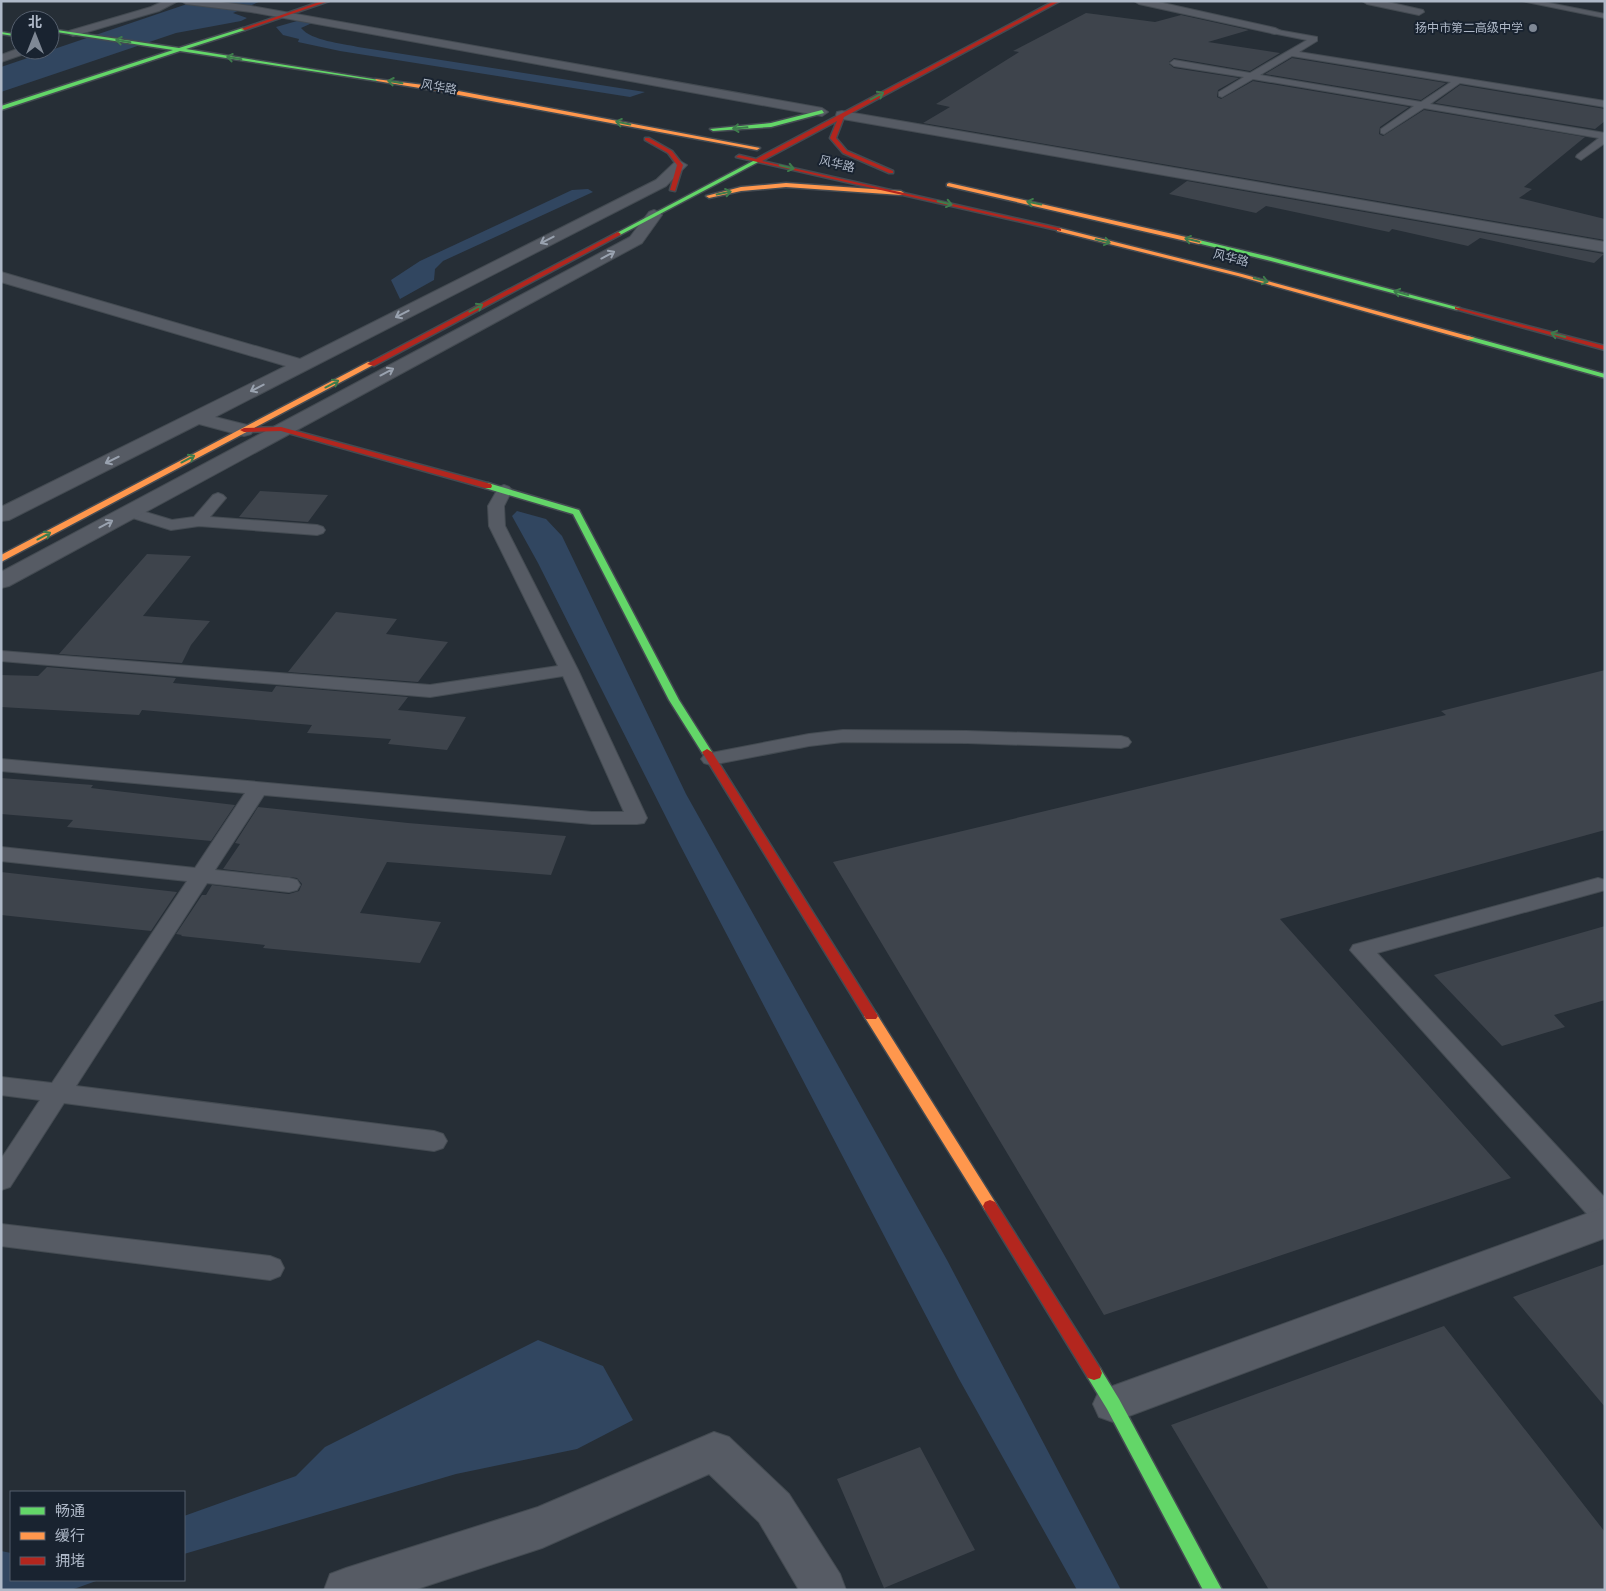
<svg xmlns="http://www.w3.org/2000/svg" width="1606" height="1591" font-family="Raleway,'Noto Sans SC',sans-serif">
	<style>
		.water { fill: #314660 }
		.building { fill: #3e444c }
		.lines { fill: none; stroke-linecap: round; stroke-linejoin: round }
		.lane-casing { stroke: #444b52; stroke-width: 2 }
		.street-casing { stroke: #444b52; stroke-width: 2 }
		.fast-casing { stroke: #444b52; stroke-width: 3 }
		.slow-casing { stroke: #444b52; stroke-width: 3 }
		.jam-casing { stroke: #444b52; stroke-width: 3 }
		.lane { fill: #565b64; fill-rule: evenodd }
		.street { fill: #565b64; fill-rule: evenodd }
		.fast { fill: #63d668; fill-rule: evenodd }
		.slow { fill: #ff974d; fill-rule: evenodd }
		.jam { fill: #b3261e; fill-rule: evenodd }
		.oneway { stroke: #3e7c4c }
		.oneway2 { stroke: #99a2af }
		.poi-dot { fill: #7f8895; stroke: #192330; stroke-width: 2 }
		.labels { text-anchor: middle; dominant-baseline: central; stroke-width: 4; stroke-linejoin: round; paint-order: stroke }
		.far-poi-label { font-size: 12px; fill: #afb9c8; stroke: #192330; text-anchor: end }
		.far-street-label { font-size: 12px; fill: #afb9c8; stroke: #192330 }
	</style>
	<rect width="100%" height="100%" fill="#262e36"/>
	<!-- water -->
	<path class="water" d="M196 1H261L233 13 247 18 241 21 176 33 1 92V67Z
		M297 21 312 23 301 28C312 41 341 43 358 47L645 92 630 97 340 51 298 42 299 39 283 35 276 27Z
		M588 189 593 192 443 261 435 269 434 280 400 299 391 280 420 261 572 190Z
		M517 511 546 519 562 536 686 794 947 1260 1121 1590H1077L959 1379 680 845 538 563 512 516Z
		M538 1340 603 1366 633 1420 577 1449 456 1474 184 1554V1516L296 1476 325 1447Z
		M1 1551 11 1553V1580H99L71 1590H1Z"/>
	<!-- building -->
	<path class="building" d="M1086 13 1155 22 1181 15 1249 30 1208 42 1280 53 1250 71 1174 58 1169 62V64L1174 68 1239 78 1218 90 1217 97 1221 99 1253 81 1409 107 1380 127 1379 134 1383 136 1424 110 1585 137 1524 187 1532 189 1519 198 1605 219V240L923 123 950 107 936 104 1019 52 1013 51Z
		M1292 58 1446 83 1421 100 1265 74Z
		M1460 85 1605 109V121L1595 129 1435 103Z
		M1187 181 1604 254 1594 263 1480 238 1468 246 1392 229 1389 232 1266 206 1256 213 1169 194Z
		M260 491 328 495 308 522 239 517Z
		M147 554 191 556 143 616 210 621 191 645 182 663 59 654Z
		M336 612 397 619 386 634 448 642 418 682 288 672Z
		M47 667 176 678 173 683 272 692 276 686 408 697 398 710 466 717 447 750 388 744 391 739 307 733 312 725 142 710 139 715 1 707V675L38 676Z
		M1605 670V830L1280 919 1511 1178 1104 1315 833 862 1446 715 1441 711Z
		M1 778 93 785 91 788 235 805 211 841 67 827 73 820 1 814Z
		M258 807 408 823 566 836 551 875 387 862 360 913 441 922 420 963 263 948 265 945 181 936 182 935 176 934 202 895H206L212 885 289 894 299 891 302 884 297 878 223 869 240 844 235 843Z
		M1 872 177 892 151 931 1 915Z
		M1605 926V1000L1554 1015 1565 1027 1502 1046 1434 975Z
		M1605 1264V1407L1513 1297Z
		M1444 1326 1605 1532V1590H1269L1171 1425Z
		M920 1447 975 1550 884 1588 837 1479Z"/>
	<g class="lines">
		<!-- lane casing -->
		<g class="lane-casing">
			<path id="lane" d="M1522 1H1539L1605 14V18Z
				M1272 29 1317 37V41L1299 52 1605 101V107L1460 83 1430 104 1605 133V143L1581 160 1576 157 1577 155 1599 138 1424 108 1384 134 1381 133V129L1414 106 1253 79 1222 97 1219 96V92L1244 77 1174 66 1170 63 1174 60 1250 73 1307 40 1272 33ZM1292 56 1451 82 1421 102 1260 75Z
				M504 485 509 487 512 490 504 506 505 526 578 670 647 818 644 823 637 824H592L264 795 215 870 289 878 297 880 300 885 297 890 289 892 207 883 76 1086 434 1131 443 1134 447 1141 443 1148 434 1151 64 1103 10 1187 1 1190V1159L40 1100 1 1095V1077L52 1083 187 881 1 861V847L195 868 245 793 1 771V759L592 812H624L563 676 430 697 1 661V651L430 685 558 666 489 526 488 506 499 487Z
				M218 493 223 495 226 498 210 517 317 525 323 527 325 530 323 533 317 535 199 526 171 530 123 515 121 512 123 509 129 507 172 520 194 517 213 495Z
				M843 730 967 731 1121 736 1128 738 1131 742 1128 746 1121 748 967 743 843 742 809 746 711 765 704 763 701 759 704 755 711 753 809 734Z
				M1598 878 1605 880V890L1377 953 1605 1198V1227L1596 1224 1350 950 1353 945Z
				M1 1224 270 1256 280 1260 284 1268 280 1276 270 1280 1 1246Z"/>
		</g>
		<!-- street casing -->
		<g class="street-casing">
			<path id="street" d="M164 1H178L159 11 77 35 73 36 67 33 69 31 151 7Z
				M181 1H214L251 6 822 108 828 112 822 116 251 12 186 4Z
				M1134 1H1154L1275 28 1281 31 1275 34 1139 4Z
				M1362 1H1383L1423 10 1424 12 1419 15 1367 4Z
				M50 37 56 38 58 40 50 44Z
				M20 48V50H32L30 52 1 62V55Z
				M842 111 1605 242V252L837 118 836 115 837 112Z
				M680 161 687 165 666 186 215 417 251 426 254 430 251 434 244 436 199 424 9 520 1 521V507L286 366 1 282V272L300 359 656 180 675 162Z
				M654 210 659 212 662 215 642 243 9 586 1 588V572L630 237 649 212Z
				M1605 1207V1238L1113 1422 1099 1417 1093 1404 1099 1391Z
				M714 1432 729 1437 789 1494 840 1574 846 1590H799L759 1522 709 1474 542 1548 414 1590H324L330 1574 346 1568 538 1507Z"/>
		</g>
		<!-- fast casing -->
		<g class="fast-casing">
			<path id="fast" d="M243 28 245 30 186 49 379 80 377 81 180 51 1 110V106L173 50 50 31V29L179 48Z
				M1 32 20 35V37L1 34Z
				M822 110 824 113 771 127 713 131 710 129 771 123Z
				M755 160 760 161 620 235 615 234Z
				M1199 240 1270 257 1460 308 1457 310 1267 260 1197 243V241Z
				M1468 336 1605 374V378L1468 340Z
				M488 483 579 510 679 700 712 752 711 754H703L669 700 573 514 485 488V484Z
				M1094 1366 1100 1368 1119 1399 1222 1590H1203L1107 1409 1088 1378 1086 1373 1088 1368Z"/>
		</g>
		<!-- slow casing -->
		<g class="slow-casing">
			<path id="slow" d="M375 79 432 86 760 148 757 150 432 90 377 81Z
				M786 183 901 191 904 193 901 195 786 187 741 191 709 198 706 196 741 187Z
				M949 183 1199 240 1202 242 1199 244 947 186V184Z
				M1059 228 1242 274 1475 338 1468 340 1238 276 1057 231V229Z
				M368 362 375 364 1 562V555Z
				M871 1011 876 1013 995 1202 997 1206 995 1210 990 1212 985 1210 864 1016 866 1013Z"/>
		</g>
		<!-- jam casing -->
		<g class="jam-casing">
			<path id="jam" d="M322 1H329L245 30 241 29Z
				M1054 1H1060L844 117 836 138 847 151 893 171V173H889L843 153 830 138 837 121 762 161 1059 228 1061 229V231L736 157 739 155 756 159Z
				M645 138H649L672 151 683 165 675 191 670 190 677 165 668 153 645 140Z
				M618 232 621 234 620 235 374 366 367 364Z
				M1455 307 1605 346V350L1455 309Z
				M281 427 491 484 492 486 491 488H485L281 431 244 432 240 430 244 428Z
				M707 749 712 752 876 1013 878 1016 876 1019H866L702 752Z
				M990 1200 995 1202 1100 1368 1102 1373 1100 1378 1094 1380 1088 1378 985 1210 983 1206 985 1202Z"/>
		</g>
		<!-- lane -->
		<use href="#lane" class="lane"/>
		<!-- street -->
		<use href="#street" class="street"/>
		<!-- fast -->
		<use href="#fast" class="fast"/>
		<!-- slow -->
		<use href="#slow" class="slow"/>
		<!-- jam -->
		<use href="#jam" class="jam"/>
	</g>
	<!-- one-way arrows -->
	<defs><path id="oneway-shaft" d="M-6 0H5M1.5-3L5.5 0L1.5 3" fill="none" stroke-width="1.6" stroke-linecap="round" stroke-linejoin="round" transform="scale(1.25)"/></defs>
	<g class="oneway">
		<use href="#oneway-shaft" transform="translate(123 41) rotate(-171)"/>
		<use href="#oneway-shaft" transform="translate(234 58) rotate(-171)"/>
		<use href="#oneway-shaft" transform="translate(395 82) rotate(-171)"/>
		<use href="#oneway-shaft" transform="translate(877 96) rotate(-28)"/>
		<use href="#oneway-shaft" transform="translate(623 123) rotate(-169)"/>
		<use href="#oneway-shaft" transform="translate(740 128) rotate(175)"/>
		<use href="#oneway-shaft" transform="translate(787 167) rotate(13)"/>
		<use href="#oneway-shaft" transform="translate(724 193) rotate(-12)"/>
		<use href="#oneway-shaft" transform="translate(945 203) rotate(13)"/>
		<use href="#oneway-shaft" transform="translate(1034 203) rotate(-168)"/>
		<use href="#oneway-shaft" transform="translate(1192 240) rotate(-167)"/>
		<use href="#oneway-shaft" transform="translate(1103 241) rotate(14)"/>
		<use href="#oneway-shaft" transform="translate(1261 280) rotate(15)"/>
		<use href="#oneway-shaft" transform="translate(1401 293) rotate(-165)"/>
		<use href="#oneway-shaft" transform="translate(476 308) rotate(-28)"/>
		<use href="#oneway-shaft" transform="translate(1558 335) rotate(-165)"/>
		<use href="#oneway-shaft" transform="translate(332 384) rotate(-28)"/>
		<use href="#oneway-shaft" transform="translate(188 459) rotate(-28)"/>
		<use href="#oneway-shaft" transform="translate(44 536) rotate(-28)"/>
	</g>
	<g class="oneway2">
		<use href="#oneway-shaft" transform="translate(547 240) rotate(153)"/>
		<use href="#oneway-shaft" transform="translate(608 255) rotate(-28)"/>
		<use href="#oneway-shaft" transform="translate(402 314) rotate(153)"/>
		<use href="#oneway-shaft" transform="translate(387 372) rotate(-28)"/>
		<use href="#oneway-shaft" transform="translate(257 388) rotate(153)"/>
		<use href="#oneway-shaft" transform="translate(112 460) rotate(154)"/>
		<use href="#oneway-shaft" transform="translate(106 524) rotate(-28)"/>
	</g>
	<!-- markers -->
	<circle class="poi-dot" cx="1533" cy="28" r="5"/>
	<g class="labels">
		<!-- far-poi labels -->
		<g class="far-poi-label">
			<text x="1523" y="28">扬中市第二高级中学</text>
		</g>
		<!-- far-street labels -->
		<g class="far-street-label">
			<text transform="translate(439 87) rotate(10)">风华路</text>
			<text transform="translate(837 164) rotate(13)">风华路</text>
			<text transform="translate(1231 258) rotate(14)">风华路</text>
		</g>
	</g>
	<!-- border -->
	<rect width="1606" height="1591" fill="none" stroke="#afb9c8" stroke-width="5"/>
	<!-- legend -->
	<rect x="10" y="1491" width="175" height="90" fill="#192330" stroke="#555f6d"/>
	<rect x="20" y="1507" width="25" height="8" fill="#63d668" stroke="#555f6d"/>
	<text x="55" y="1516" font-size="15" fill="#afb9c8">畅通</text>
	<rect x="20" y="1532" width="25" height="8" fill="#ff974d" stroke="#555f6d"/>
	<text x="55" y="1541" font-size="15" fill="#afb9c8">缓行</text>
	<rect x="20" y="1557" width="25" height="8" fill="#b3261e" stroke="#555f6d"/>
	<text x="55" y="1566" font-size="15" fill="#afb9c8">拥堵</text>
	<!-- north arrow -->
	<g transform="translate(35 35)"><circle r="24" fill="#192330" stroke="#555f6d"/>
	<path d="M0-4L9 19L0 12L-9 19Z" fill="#7f8895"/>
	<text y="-8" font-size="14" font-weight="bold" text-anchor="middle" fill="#afb9c8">北</text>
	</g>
</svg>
